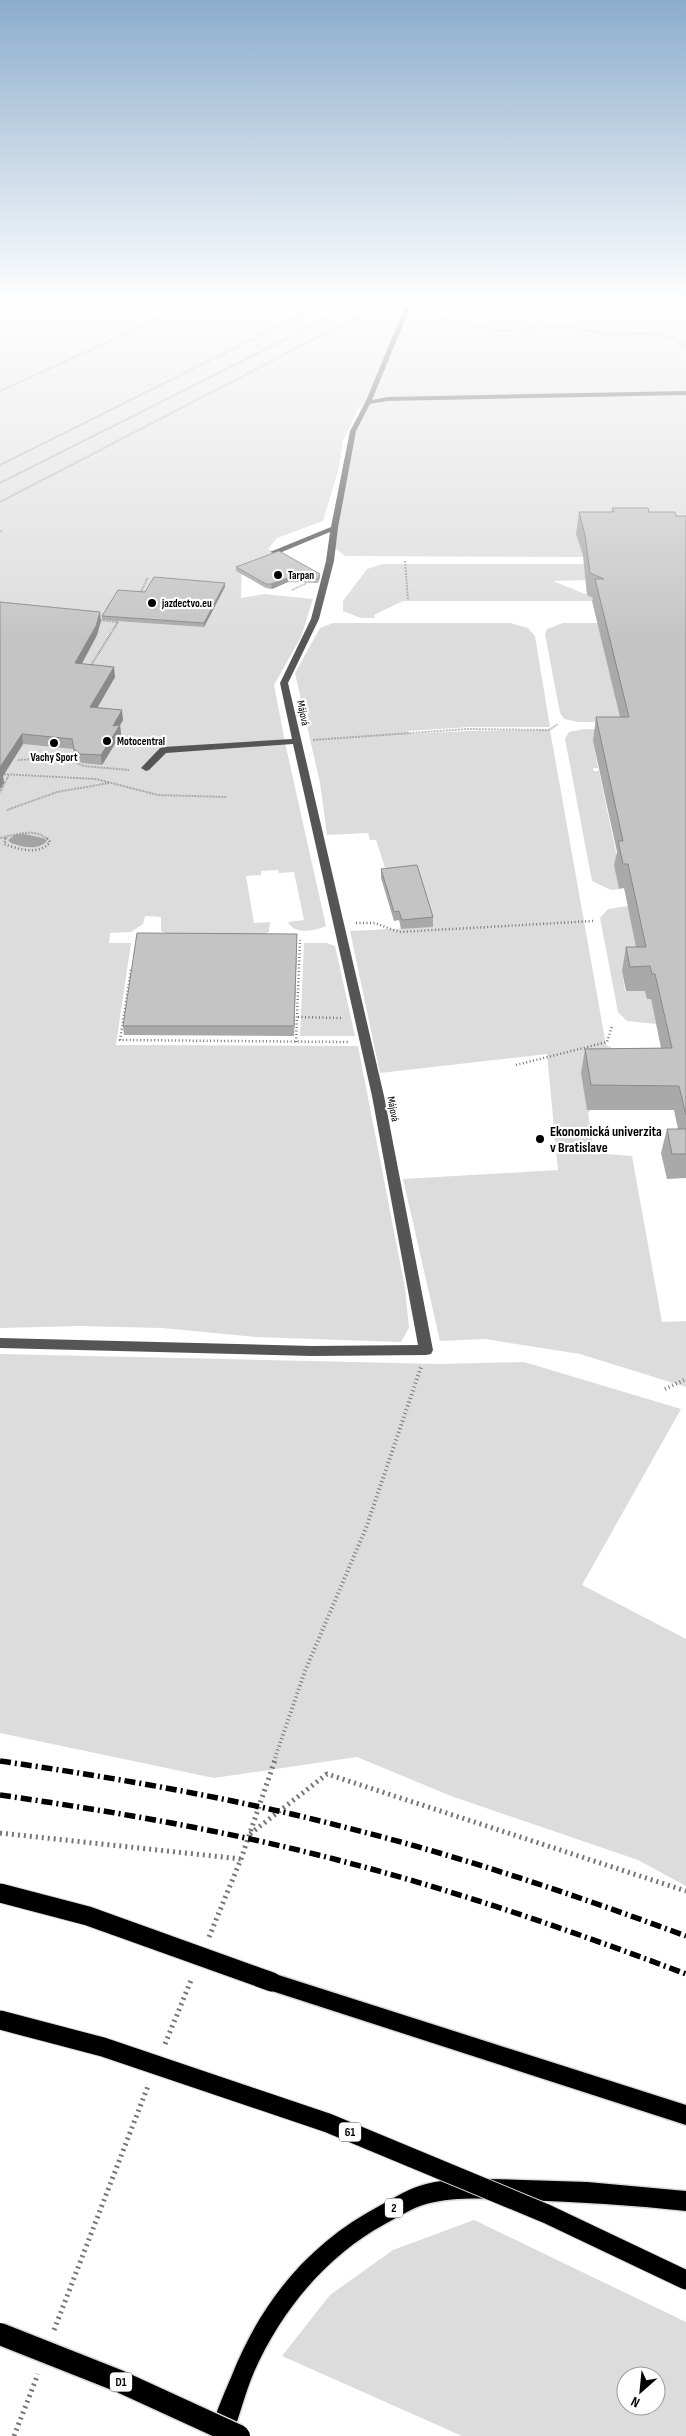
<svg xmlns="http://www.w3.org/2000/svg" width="686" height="2436" font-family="'Sofia Sans Condensed',sans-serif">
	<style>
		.green { fill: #dcdcdc; fill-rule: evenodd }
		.water { fill: #a3a3a3 }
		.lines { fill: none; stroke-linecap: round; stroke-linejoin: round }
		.major-casing { stroke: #dbdbdb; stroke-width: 3 }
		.path-far3 { stroke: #777; stroke-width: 2; stroke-dasharray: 0.5 1; stroke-linecap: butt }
		.path-far2 { stroke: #777; stroke-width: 2.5; stroke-dasharray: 1 2.5; stroke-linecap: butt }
		.path-far1 { stroke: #777; stroke-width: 4; stroke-dasharray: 1 3; stroke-linecap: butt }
		.path { stroke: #777; stroke-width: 5; stroke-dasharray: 2 4; stroke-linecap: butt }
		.minor { fill: #555; fill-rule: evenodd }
		.major { fill: #000; fill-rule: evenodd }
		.rail { stroke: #000; stroke-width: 5.5; stroke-dasharray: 11 4 2 4; stroke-linecap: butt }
		.major-bridge-casing { stroke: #dbdbdb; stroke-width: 21; stroke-linecap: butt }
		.highway-bridge-casing { stroke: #dbdbdb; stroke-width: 25; stroke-linecap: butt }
		.major-bridge { stroke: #000; stroke-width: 19 }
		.highway-bridge { stroke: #000; stroke-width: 22 }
		.wall { fill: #a9a9a9 }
		.shaded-wall { fill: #898989 }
		.building { fill: #c4c4c4; stroke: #898989 }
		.poi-dot { fill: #000; stroke: #fff; stroke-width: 2 }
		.labels { text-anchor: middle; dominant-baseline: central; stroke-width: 4.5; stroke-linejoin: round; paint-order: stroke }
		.far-poi-label { font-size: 11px; font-weight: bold; fill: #000; stroke: #fff; text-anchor: start }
		.far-street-label { font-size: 11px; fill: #000; stroke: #fff }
		.shield { fill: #fff; stroke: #4c4c4c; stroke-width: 1 }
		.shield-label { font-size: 12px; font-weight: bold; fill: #000 }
		.poi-label { font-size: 14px; font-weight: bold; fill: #000; stroke: #fff; text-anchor: start }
	</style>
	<rect width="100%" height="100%" fill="#fff"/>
	<!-- green -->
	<path class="green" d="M0 300H686V537L577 535 583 557 345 556 335 548 349 459 362 401 343 441 338 471 323 521 277 538 268 549 278 554 242 567 241 598 264 594 313 599 301 637 274 685 286 747 326 926C315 931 294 935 288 922L304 920 294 872 279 873 278 870 261 871V875L246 876 254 923 270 922 269 932 258 936H171L161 931V917L145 916 143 924 131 932 110 933 109 943H131L116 1045 358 1046 405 1288 409 1328 401 1342 256 1337 162 1328 79 1326 0 1328Z
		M383 564H584L588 580 553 581 585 594H592L593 601H403L374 615 375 618H361L343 611V601L367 569Z
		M333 623H510L528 628 535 636 550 727H470L408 731 411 734 467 731 550 730 606 1045 649 1067 582 1073 587 1109 591 1110 588 1113 594 1153 632 1156 662 1322 686 1321V1387L580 1354 485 1339 440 1341 403 1179 558 1170 547 1054 380 1073 350 931 432 927 388 877 376 840H370L368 833 327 835 320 783 295 673 320 628Z
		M563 623H598L686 723 578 722 564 719 560 713 545 634 547 629Z
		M584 729 686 730V752L593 741 598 768H593L594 771H599L618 862 615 866 619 889 611 890 592 881 565 739 569 732Z
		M628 906 645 986 622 971 625 991H646L647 999H651L656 1024 627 1021 618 1012 600 918 608 909Z
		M304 943H327L335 946 355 1036H300Z
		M0 1354 439 1364 524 1362 681 1409 582 1585 686 1639V1886L638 1860 451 1796 357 1757 214 1778 0 1733Z
		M474 2220 686 2322V2436H462L282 2356 330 2295 393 2250ZM626 2376H656V2406H626Z"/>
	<!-- water -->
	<path class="water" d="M24 834 43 838 47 841C38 851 22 847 11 843L8 840 15 835Z"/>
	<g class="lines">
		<!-- major casing -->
		<g class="major-casing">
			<path id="major" d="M272 1973 686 2105V2125L272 1991 266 1988 263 1982 266 1976Z
				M490 2179 587 2182 686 2191V2211C632 2205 578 2202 524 2200 492 2199 457 2196 426 2204 412 2208 398 2217 385 2224 326 2256 281 2311 254 2372 245 2393 240 2415 232 2436H212C211 2421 226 2390 232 2375 262 2300 309 2243 381 2205 395 2197 410 2188 426 2184 446 2179 469 2179 490 2179Z"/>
		</g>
		<!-- path-far3 -->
		<path class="path-far3" d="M349 300 380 305
			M422 314 497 331 566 326 604 334 647 333 674 338 686 346
			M0 391 201 300
			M0 465 331 300
			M0 483 364 300
			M0 502 380 305
			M0 531 2 532
			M405 561 408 600
			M292 590 307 583
			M139 596 148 577
			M90 667 118 622 98 620
			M313 740 467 729 549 730 558 724
			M57 755 84 766 129 770
			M18 760 49 758 62 753
			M1 774 96 779 158 795 226 797
			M0 792 9 775
			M7 810 57 792 109 783
			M0 838C15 835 36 827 48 840
			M5 840 6 837"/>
		<!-- path-far2 -->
		<path class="path-far2" d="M6 838 4 844C18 849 39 856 50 842L47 838
			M356 923H375L399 932 593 921
			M131 970 120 1040 348 1042
			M298 1017 342 1018
			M296 1042 300 940
			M516 1065 607 1042 612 1026"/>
		<!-- path-far1 -->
		<path class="path-far1" d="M665 1389 686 1379
			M275 1758 305 1671 366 1528 421 1367"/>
		<!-- path -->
		<path class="path" d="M0 1833 241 1859
			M250 1834 327 1774 686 1891
			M209 1937 241 1859 276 1757
			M165 2044 192 1978
			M54 2330 148 2086
			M14 2436 38 2374"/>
		<!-- minor -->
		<path class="minor" d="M391 300H397L410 308 372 400 387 397 686 391V395L387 401 370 404 356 431 338 528 334 561 319 619 288 683 384 1096 433 1350 431 1354 426 1355 312 1356 0 1348V1338L312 1346 418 1345 372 1096 293 744 166 753 149 770 146 771 141 768 160 748 163 747 292 739 280 683 311 619 326 561 330 532 277 554 270 552 331 527 350 431 365 403 404 309Z"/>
		<!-- major -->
		<use href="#major" class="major"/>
		<!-- rail -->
		<path class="rail" d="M0 1761C117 1778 233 1798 348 1828 463 1857 575 1895 686 1936
			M0 1795C117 1812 234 1832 349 1863 463 1893 575 1932 686 1974"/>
		<!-- major-bridge casing -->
		<g class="major-bridge-casing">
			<path id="major-bridge" d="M0 1893 88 1916 272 1982
				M0 2020 103 2047 328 2123 547 2214 686 2280"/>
		</g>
		<!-- highway-bridge casing -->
		<g class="highway-bridge-casing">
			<path id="highway-bridge" d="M0 2334 119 2381 239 2436"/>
		</g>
		<!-- major-bridge -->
		<use href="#major-bridge" class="major-bridge"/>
		<!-- highway-bridge -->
		<use href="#highway-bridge" class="highway-bridge"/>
	</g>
	<!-- wall -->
	<path class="wall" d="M612 508 676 516H686V1178L667 1179 661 1153 667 1129H678L674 1110H587L581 1073 585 1049 661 1048 651 999H647L645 991H626L622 971 626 947H636L624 888 619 889 614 865 617 852 593 741 596 717H620L592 601 593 598 587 595 583 556 576 534 579 512H612Z
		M236 567 320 574V578L318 583 288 582 272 589 266 588 236 571Z
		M225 583V587L204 627 102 620V616L145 592Z
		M0 602 101 621 97 635 81 664 115 677 97 708 123 720 120 725 121 734 102 765 82 763 75 759 73 749 23 744 3 776 4 783 0 789Z
		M381 869 433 917V927L401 929 399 920 394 921 381 878Z
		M297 934 294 1036 124 1035 123 1026Z"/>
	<!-- shaded-wall -->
	<path class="shaded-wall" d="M288 578V582L272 589 271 584Z
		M225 583V587L204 627V623Z
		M100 612 101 621 97 635 77 673 75 663Z
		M114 667 115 677 92 717 90 707Z
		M122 710 123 720 120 725 121 734 102 765 101 755 113 726Z
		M22 734 23 744 3 776 4 783 0 789V767Z
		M297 934V943L294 1036V1026Z"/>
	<!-- building -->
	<path class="building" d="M612 508H648L649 512H675L676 516H686V1115L679 1086 591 1085 585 1049 672 1048 655 974H652L650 966 630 967 626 947H646L628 864H623L618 841H623L596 717H629L595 579H604L590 573 585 535 579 512H614Z
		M279 551 320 574 318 579 288 578 271 584H266L236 567Z
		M154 577 225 583 204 623 102 616 118 590 145 592Z
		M0 602 100 612 96 626 75 663 114 667 90 707 122 710 113 726 120 725 101 755 80 754 74 749 72 739 22 734 0 767Z
		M417 865 433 917 402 920 399 911 394 912 381 869Z
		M137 933 297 934 294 1026H123Z
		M667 1129H686V1154H672Z"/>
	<!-- sky -->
	<linearGradient id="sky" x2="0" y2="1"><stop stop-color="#8cadcc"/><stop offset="0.47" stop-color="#fff"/><stop offset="1" stop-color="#fff" stop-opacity="0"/></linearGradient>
	<rect width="686" height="641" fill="url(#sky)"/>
	<!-- markers -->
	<g class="poi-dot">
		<circle cx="278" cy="575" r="5"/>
		<circle cx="152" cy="603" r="5"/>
		<circle cx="107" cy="741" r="5"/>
		<circle cx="54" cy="743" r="5"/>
		<circle cx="540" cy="1139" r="5"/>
	</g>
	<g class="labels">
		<!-- far-poi labels -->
		<g class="far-poi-label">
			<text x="288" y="575">Tarpan</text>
			<text x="162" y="603">jazdectvo.eu</text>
			<text x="117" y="741">Motocentral</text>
			<text x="54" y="757" text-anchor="middle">Vachy Sport</text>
		</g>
		<!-- far-street labels -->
		<g class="far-street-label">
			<text transform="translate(303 713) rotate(78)">Májová</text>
			<text transform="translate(393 1109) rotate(79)">Májová</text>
		</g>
		<!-- shield labels -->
		<g class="shield">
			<rect x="339" y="2122.5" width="22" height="19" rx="4"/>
			<rect x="385" y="2198.5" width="18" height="19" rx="4"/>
			<rect x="110" y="2372.5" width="22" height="19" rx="4"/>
		</g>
		<g class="shield-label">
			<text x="350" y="2132">61</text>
			<text x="394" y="2208">2</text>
			<text x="121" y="2382">D1</text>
		</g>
		<!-- poi labels -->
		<g class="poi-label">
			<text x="550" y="1131">Ekonomická univerzita<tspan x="550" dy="16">v Bratislave</tspan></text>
		</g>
	</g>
	<!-- north arrow -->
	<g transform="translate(641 2391) rotate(207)"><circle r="24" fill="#ffffff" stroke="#999999"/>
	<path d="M0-4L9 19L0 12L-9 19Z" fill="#000000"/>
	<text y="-8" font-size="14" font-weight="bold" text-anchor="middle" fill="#000000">N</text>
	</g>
</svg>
